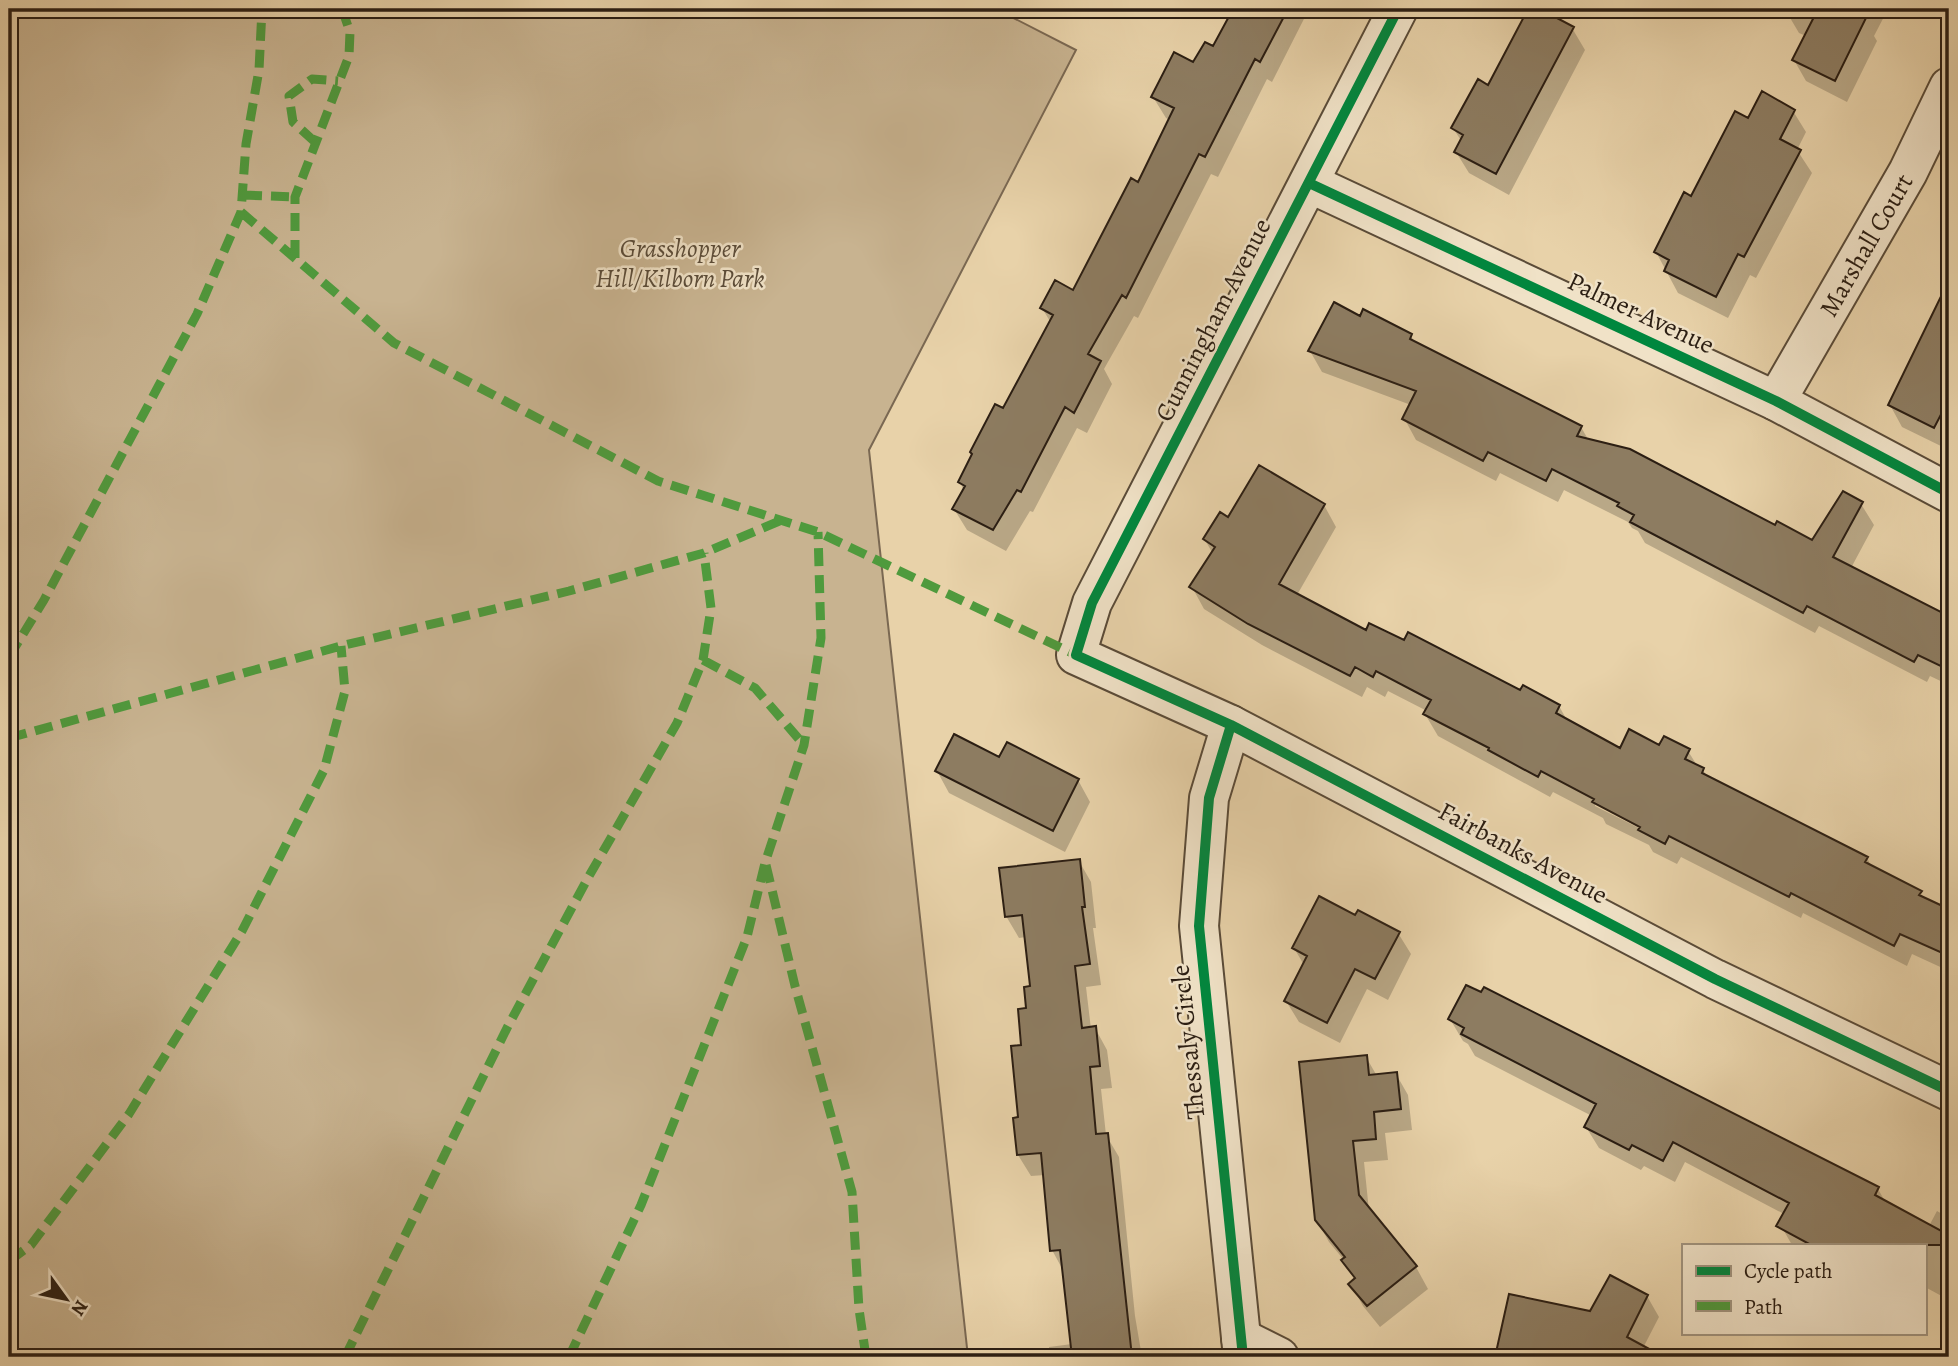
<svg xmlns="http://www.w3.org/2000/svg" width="1958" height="1366" font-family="Alegreya,serif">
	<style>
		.green { fill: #c8b390; stroke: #7a6852; stroke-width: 2 }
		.shadow { fill: #0003; fill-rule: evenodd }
		.building { fill: #8d7c61; stroke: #2b1e13; stroke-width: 2 }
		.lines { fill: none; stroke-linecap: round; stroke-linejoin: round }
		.street-casing { stroke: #5a4b38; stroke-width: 42 }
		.street { stroke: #f0e2c7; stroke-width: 38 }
		.quiet { stroke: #4f9a3d; stroke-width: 9; stroke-dasharray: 18 9; stroke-linecap: butt }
		.cycleway-casing { stroke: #f0e2c7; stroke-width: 15 }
		.cycleway { stroke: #00873e; stroke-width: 10 }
		.labels { text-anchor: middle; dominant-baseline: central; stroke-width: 5; stroke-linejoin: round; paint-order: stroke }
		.street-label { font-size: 26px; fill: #2b1e13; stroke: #f0e2c7 }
		.park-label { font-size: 26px; font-style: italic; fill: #5a4b38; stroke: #f0e2c7 }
	</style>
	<rect width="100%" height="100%" fill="#e8d2a9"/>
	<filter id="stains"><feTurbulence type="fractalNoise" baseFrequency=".00286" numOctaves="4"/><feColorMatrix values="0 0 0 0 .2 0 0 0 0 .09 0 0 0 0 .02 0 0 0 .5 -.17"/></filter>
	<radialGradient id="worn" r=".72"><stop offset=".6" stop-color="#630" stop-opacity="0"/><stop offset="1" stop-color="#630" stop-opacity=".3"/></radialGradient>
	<!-- green -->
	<path class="green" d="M9 9H996L1076 50 869 450 968 1357H9Z"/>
	<!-- shadow -->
	<path class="shadow" d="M1234 9H1309L1272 82 1267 79 1218 177 1211 174 1138 318 1134 316 1104 369 1112 384 1087 433 1077 428 1033 512 1030 511 1006 551 967 530 954 509 964 491 960 482 1003 410 1051 323 1042 308 1074 293 1139 184 1170 120 1166 118 1153 97 1213 49Z
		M1530 9H1537L1572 28 1585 50 1509 195 1469 173 1456 152 1462 142 1453 128 1489 87Z
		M1788 9H1888L1874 36 1877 41 1847 102 1806 81 1794 60 1806 36 1799 33 1786 11Z
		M1793 111 1806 132 1797 150 1812 173 1756 278 1750 275 1728 318 1678 293 1656 252 1692 198 1748 120Z
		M1949 288V444L1947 449 1902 427 1890 405Z
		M1361 318 1411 336 1416 345 1581 427 1589 441 1812 542 1861 504 1874 525 1851 568 1949 617V685L1930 676 1927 682 1819 626 1815 633 1645 543 1638 531 1632 528 1628 522 1564 490 1558 502 1500 473 1496 481 1416 440 1404 418 1411 405 1322 372 1310 351Z
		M1324 505 1336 527 1297 595 1366 632 1559 706 1568 722 1620 750 1660 747 1688 751 1698 767 1703 770 1708 778 1867 858 1872 867 1920 892 1925 900 1949 911V971L1912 954 1907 966 1803 913 1801 918 1681 857 1677 864 1653 852 1649 845 1606 824 1603 818 1553 792 1550 797 1438 736 1425 714 1427 711 1388 691 1385 697 1367 687 1362 697 1262 645 1204 609 1192 587 1213 554 1205 540 1229 520ZM1595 802 1649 829 1647 832 1595 806Z
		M1000 760 1078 780 1090 802 1065 852 949 793 937 771Z
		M1079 861 1091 882 1096 928H1093L1101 985 1086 987 1091 1029 1095 1028 1107 1050 1112 1088 1101 1089 1106 1135 1119 1157 1135 1316 1142 1357H1050L1049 1347 1072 1344 1064 1272 1052 1250 1045 1175 1031 1176 1018 1155 1015 1119H1020L1023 1046 1032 988 1026 937 1019 938 1006 916Z
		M1398 933 1411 954 1388 1000 1367 989 1340 1043 1299 1022 1286 1001 1304 965 1294 948Z
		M1450 1019 1878 1189 1886 1203 1929 1226 1937 1211 1949 1218V1300L1925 1287V1245H1792L1780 1224 1784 1214 1685 1162 1675 1182 1644 1166 1641 1170 1599 1148 1586 1127 1592 1116 1475 1056 1468 1044 1463 1041Z
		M1366 1057 1377 1076 1396 1074 1408 1095 1412 1130 1385 1133 1388 1160 1364 1162 1369 1211 1416 1267 1428 1289 1380 1327 1363 1306 1351 1284 1355 1280 1344 1260 1329 1242 1316 1219Z
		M1647 1296 1659 1317 1643 1348 1660 1357H1499L1497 1354 1591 1313Z"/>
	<!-- building -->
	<path class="building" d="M1233 9H1288L1260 62 1255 59 1205 157 1199 154 1126 298 1122 295 1088 354 1101 361 1074 413 1065 407 1021 492 1017 490 993 530 952 509 965 486 958 482 972 454 970 452 995 404 1003 408 1053 315 1040 308 1055 280 1073 290 1131 178 1138 182 1174 108 1151 97 1174 52 1193 62 1205 42 1213 46Z
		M1528 9H1540L1574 27 1496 174 1454 152 1463 135 1451 128 1478 79 1488 85Z
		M1818 9H1851L1866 18 1835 81 1792 60Z
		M1762 91 1795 110 1780 139 1801 150 1744 257 1738 254 1716 297 1664 271 1669 260 1654 252 1684 192 1691 196 1735 111 1748 118Z
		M1949 280V399L1934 428 1888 405Z
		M1334 302 1360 316 1363 309 1412 334 1410 339 1582 426 1577 436 1630 449 1775 525 1777 521 1812 540 1843 491 1863 502 1833 557 1949 616V670L1918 655 1914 662 1807 606 1803 613 1630 522 1634 515 1617 506 1619 503 1552 469 1546 481 1488 452 1483 461 1402 419 1416 391 1308 351Z
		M1259 465 1325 504 1279 584 1366 630 1369 623 1404 640 1408 632 1520 690 1523 685 1560 705 1556 713 1620 748 1629 729 1659 745 1664 736 1690 749 1685 759 1704 768 1702 773 1868 857 1865 862 1922 891 1919 895 1949 909V956L1900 934 1894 946 1791 893 1789 897 1669 836 1665 844 1638 830 1640 827 1592 802 1594 799 1541 771 1538 777 1488 750 1489 748 1423 714 1431 700 1376 671 1373 677 1355 667 1350 676 1248 624 1189 587 1215 547 1203 539 1220 512 1228 517Z
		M954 734 999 757 1007 742 1079 779 1053 831 935 771Z
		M1080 859 1085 907H1082L1090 964 1075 966 1082 1028 1096 1026 1100 1066 1090 1067 1096 1134 1108 1133 1132 1357H1072L1060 1250 1050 1251 1041 1153 1017 1155 1013 1118 1018 1117 1011 1046 1021 1045 1018 1009 1026 1008 1024 987 1030 986 1022 915 1005 917 999 868Z
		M1319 896 1355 915 1358 910 1400 932 1375 979 1355 969 1327 1023 1284 1001 1307 956 1292 948Z
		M1466 985 1481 992 1484 987 1879 1187 1875 1195 1949 1235V1245H1811L1776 1226 1789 1203 1673 1142 1663 1161 1632 1145 1629 1150 1584 1127 1596 1104 1461 1034 1464 1028 1448 1019Z
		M1367 1055 1369 1075 1397 1072 1401 1109 1374 1112 1376 1139 1353 1141 1359 1195 1417 1266 1367 1306 1348 1284 1355 1278 1341 1260 1345 1257 1315 1220 1299 1062Z
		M1610 1275 1648 1295 1627 1337 1664 1357H1495L1509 1294 1590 1311Z"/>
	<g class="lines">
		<!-- street casing -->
		<g class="street-casing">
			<g id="street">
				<path d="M1398 9 1092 603 1076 655 1231 725 1715 979 1949 1091"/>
				<path d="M1309 183 1776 401 1949 493"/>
				<path id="s1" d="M1776 401 1908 172 1949 87"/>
				<path d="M1231 725 1209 798 1199 926 1243 1357"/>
				<path d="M1241 1338 1279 1357"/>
			</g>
		</g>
		<!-- street -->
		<use href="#street" class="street"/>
		<!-- quiet -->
		<path class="quiet" d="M315 142 293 122 289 96 312 79 338 81
			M244 195 295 197
			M241 212 394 343 658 481 818 532 1076 655
			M295 258V197L349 56 350 32 342 9
			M9 657 44 600 197 314 241 212 246 144 259 70 262 9
			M703 660 755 688 804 745
			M9 738 341 646 569 591 704 553 782 520
			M766 865 795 986 852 1192 859 1309 866 1357
			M9 1261 31 1245 129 1114 242 931 324 770 345 691 341 646
			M345 1357 508 1026 589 876 677 723 703 660 711 608 704 553
			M569 1357 641 1205 747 937 765 863 804 745 821 638 818 532"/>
		<!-- cycleway casing -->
		<g class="cycleway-casing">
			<path id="cycleway" d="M1398 9 1092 603 1076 655 1231 725 1715 979 1949 1091
				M1309 183 1776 401 1949 493
				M1231 725 1209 798 1199 926 1243 1357"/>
		</g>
		<!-- cycleway -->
		<use href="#cycleway" class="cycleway"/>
	</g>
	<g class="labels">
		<!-- street labels -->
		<g class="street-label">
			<text stroke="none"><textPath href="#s1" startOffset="180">Marshall Court</textPath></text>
			<text transform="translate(1641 313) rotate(25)">Palmer Avenue</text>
			<text transform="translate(1213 320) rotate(-63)">Cunningham Avenue</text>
			<text transform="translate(1523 853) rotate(28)">Fairbanks Avenue</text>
			<text transform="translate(1188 1042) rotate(-96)">Thessaly Circle</text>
		</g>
		<!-- park labels -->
		<g class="park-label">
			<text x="680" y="248">Grasshopper<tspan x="680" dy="30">Hill/Kilborn Park</tspan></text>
		</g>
	</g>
	<!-- margin -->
	<rect width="1958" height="1366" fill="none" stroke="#e8d2a9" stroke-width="35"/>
	<rect x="10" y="10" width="1937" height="1345" fill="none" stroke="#2b1e13" stroke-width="3.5"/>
	<rect x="18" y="18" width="1923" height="1331" fill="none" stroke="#2b1e13" stroke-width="2"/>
	<!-- legend -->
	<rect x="1682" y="1244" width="245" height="91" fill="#f0e2c7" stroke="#a1947f" stroke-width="2"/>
	<rect x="1696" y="1266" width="35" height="10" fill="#00873e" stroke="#a1947f" stroke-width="2"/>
	<text x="1744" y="1278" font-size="21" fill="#2b1e13">Cycle path</text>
	<rect x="1696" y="1301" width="35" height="10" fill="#4f9a3d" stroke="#a1947f" stroke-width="2"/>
	<text x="1744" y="1314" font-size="21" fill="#2b1e13">Path</text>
	<!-- north arrow -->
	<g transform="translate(66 1299) rotate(123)" stroke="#f0e2c7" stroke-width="5" paint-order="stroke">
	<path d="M0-5L12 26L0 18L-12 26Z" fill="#2b1e13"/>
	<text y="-10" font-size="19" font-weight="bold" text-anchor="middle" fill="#2b1e13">N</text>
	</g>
	<rect width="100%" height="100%" filter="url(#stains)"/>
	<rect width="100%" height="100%" fill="url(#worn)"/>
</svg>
